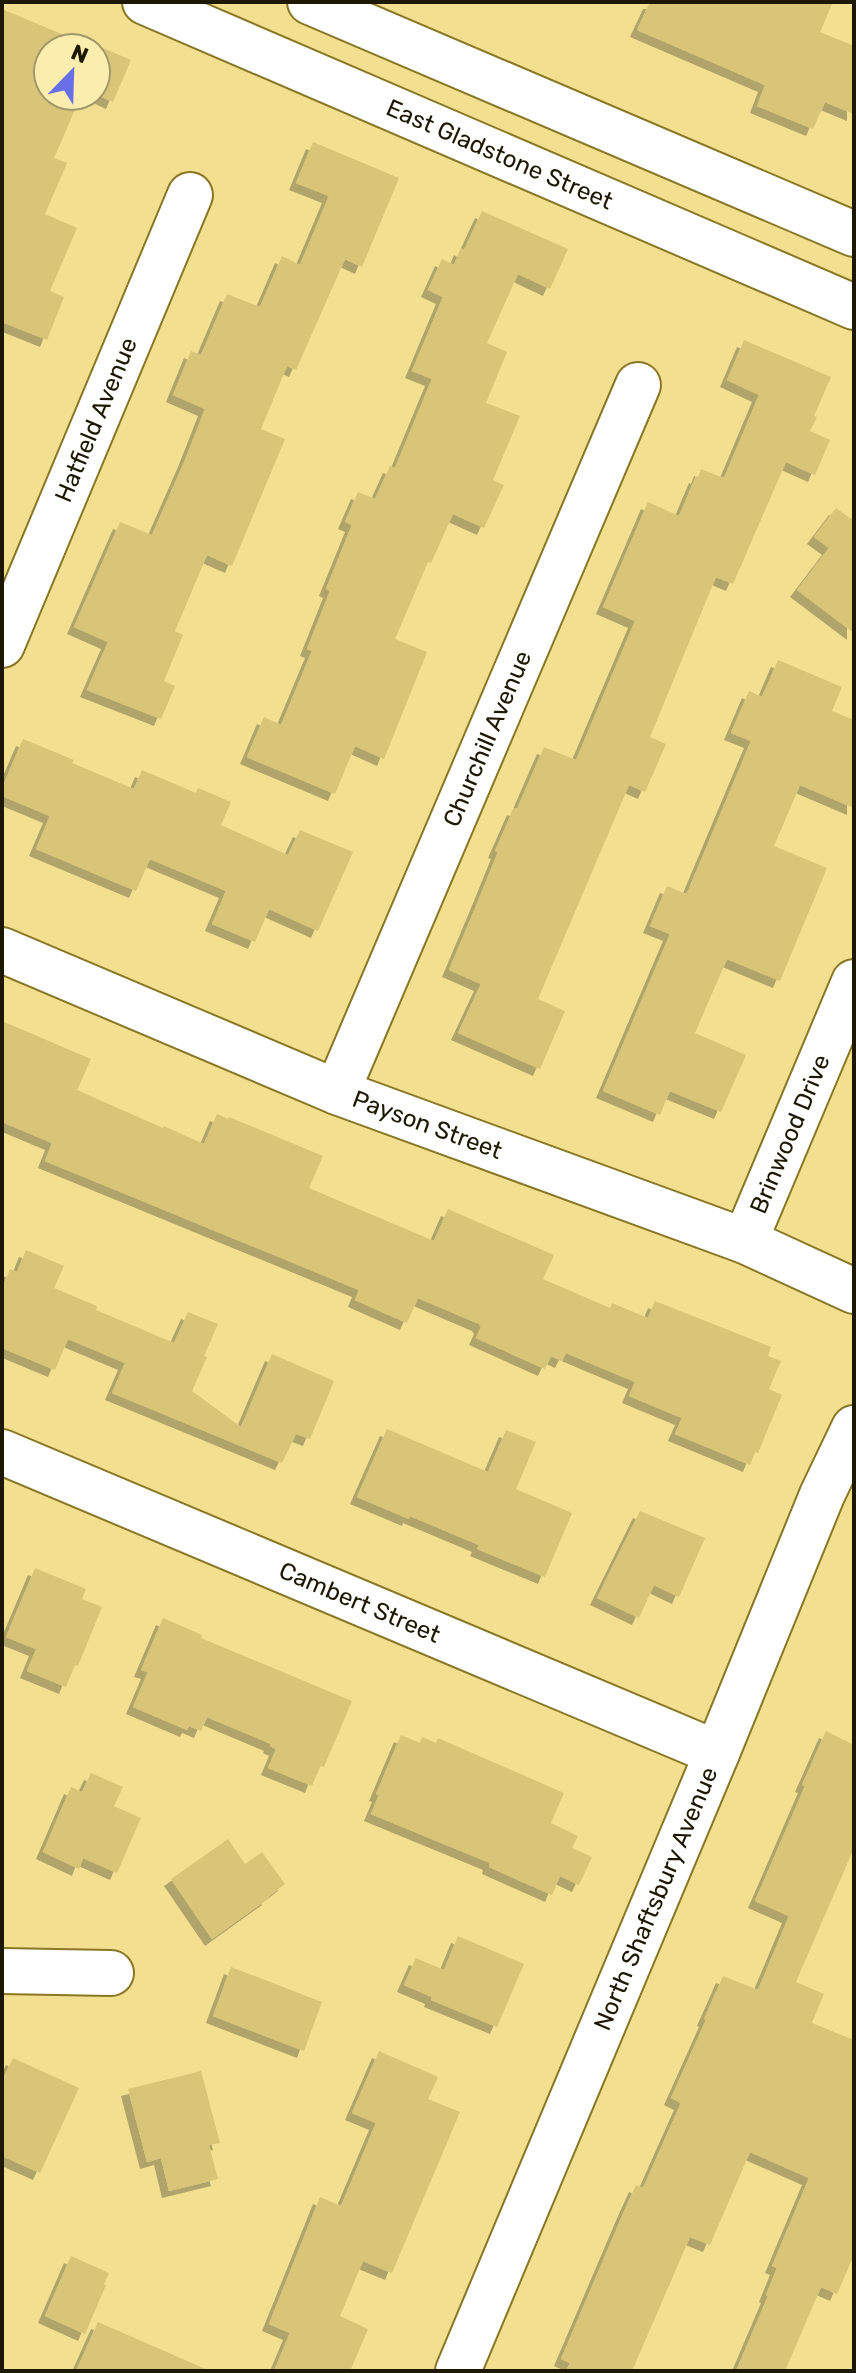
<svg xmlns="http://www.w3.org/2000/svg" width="856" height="2373" font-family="Rubik,sans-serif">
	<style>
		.building { fill: #d8c577; filter: url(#shadow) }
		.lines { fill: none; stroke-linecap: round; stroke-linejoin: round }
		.minor-casing { stroke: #897725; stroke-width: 48 }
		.minor { stroke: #fff; stroke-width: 44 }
		.labels { text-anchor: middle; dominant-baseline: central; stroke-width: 6; stroke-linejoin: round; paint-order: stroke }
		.street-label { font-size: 24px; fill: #1d1801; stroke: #fbedae }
	</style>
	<defs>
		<filter id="shadow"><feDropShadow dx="-7" dy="7" stdDeviation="0" flood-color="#0004"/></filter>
	</defs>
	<rect width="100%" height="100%" fill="#f2df90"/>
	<!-- building -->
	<path class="building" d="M650 2H833L820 32 854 46V114L825 102 813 129 757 106 765 85 637 30Z
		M2 9 90 46 91 43 131 60 113 102 96 94V48H48V96H81L54 158 67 163 45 214 77 228 50 291 64 297 47 340 2 322Z
		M313 142 399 178 362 267 345 259 296 370 287 366 261 429 285 439 232 566 207 555 175 631 183 635 164 681 175 686 161 719 87 690 108 642 74 627 120 522 152 535 185 460 205 409 173 395 191 351 201 355 227 294 260 307 282 256 300 265 329 196 296 183Z
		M482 211 568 249 550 289 518 274 487 343 507 352 486 403 520 416 493 480 504 485 484 528 453 514 431 563 428 562 395 639 427 652 384 759 355 746 335 794 247 757 264 717 281 725 312 651 307 649 330 591 326 589 352 525 345 522 358 492 375 499 390 466 395 468 432 379 412 371 443 297 428 290 442 259 454 265 461 248 464 250Z
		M744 340 831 377 814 416 817 417 810 431 830 440 815 475 786 462 733 584 716 577 650 737 666 744 645 792 629 785 538 999 565 1011 540 1069 458 1033 481 984 449 970 476 906 498 852 495 851 514 808 517 809 544 747 576 760 635 621 603 607 648 502 679 516 696 476 698 477 701 469 724 478 759 395 727 380Z
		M836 508 851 519 854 514V633L797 590 829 548 814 537Z
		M778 660 842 687 832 711 854 720V808L800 785 774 846 827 868 780 981 727 959 695 1033 746 1055 721 1112 670 1091 660 1115 603 1091 670 934 650 926 667 886 686 894 688 891 751 741 731 733 749 691 762 697Z
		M23 739 74 760 72 763 134 789 142 770 196 793 198 788 231 802 221 825 288 855 300 830 353 852 318 931 269 909 255 942 212 924 226 891 150 859 136 891 36 849 50 816 2 796V788Z
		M2 1021 91 1059 77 1090 163 1128 164 1126 204 1144 217 1114 228 1119 229 1117 323 1156 309 1188 434 1241 448 1209 554 1255 543 1279 610 1308 612 1303 648 1318 655 1301 771 1347 768 1356 781 1361 769 1389 782 1395 758 1453 755 1452 750 1465 675 1434 682 1418 629 1396 635 1382 566 1353 562 1361 551 1356 545 1369 476 1338 481 1327 479 1324 418 1298 407 1323 355 1300 359 1290 45 1161 52 1143 2 1122Z
		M26 1250 64 1266 54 1288 97 1306 96 1310 174 1343 188 1312 218 1324 204 1356 207 1357 192 1391 241 1427 272 1354 334 1381 310 1439 296 1434 282 1463 112 1393 125 1363 68 1339 55 1370 2 1348V1288L10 1269 17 1272Z
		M387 1429 488 1472 506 1430 536 1442 516 1489 572 1513 545 1577 477 1549 479 1545 410 1516 409 1519 357 1497Z
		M640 1511 705 1538 679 1597 654 1585 639 1618 597 1598Z
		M35 1568 86 1589 82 1599 102 1607 78 1666 75 1665 66 1687 27 1671 36 1649 6 1637Z
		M163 1618 202 1635 201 1638 352 1701 324 1767 320 1766 312 1786 268 1768 276 1749 270 1746 271 1744 207 1717 201 1731 189 1726 187 1730 133 1707 148 1672 141 1670Z
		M826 1731 854 1745V1848L796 1982 824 1994 812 2023 854 2040V2255L837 2294 821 2287 785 2371H736L768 2296 766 2295 777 2268 772 2266 809 2178 750 2152 710 2245 690 2237 632 2371H566L570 2363 561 2359 625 2209 636 2185 643 2188 681 2103 671 2098 706 2020 704 2019 723 1976 758 1990 789 1916 755 1901 805 1786 802 1785Z
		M401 1735 420 1743 422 1737 436 1743 438 1738 564 1793 551 1823 578 1836 572 1848 592 1857 579 1885 560 1876 552 1895 489 1867 490 1863 371 1814 379 1795 376 1794Z
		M91 1773 123 1787 114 1806 141 1818 117 1873 83 1858 79 1869 43 1852 71 1787 82 1792Z
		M228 1839 245 1864 262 1852 285 1884 268 1897 269 1898 212 1939 171 1879Z
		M458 1936 524 1964 497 2027 431 2000 432 1997 404 1985 416 1958 444 1970Z
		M231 1967 322 2002 304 2051 213 2016Z
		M379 2051 438 2077 428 2099 460 2112 392 2273 363 2261 340 2316 368 2329 350 2371H274L290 2333 269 2324 320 2197 341 2206 376 2123 352 2113Z
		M13 2058 79 2088 40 2173 2 2156V2081Z
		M201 2071 220 2143 209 2145 218 2179 169 2191 161 2158 147 2162 128 2089Z
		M71 2256 109 2273 104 2284 106 2285 85 2334 45 2316Z
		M98 2322 210 2371H76Z"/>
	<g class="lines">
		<!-- minor casing -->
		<g class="minor-casing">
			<g id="minor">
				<path id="s1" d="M145 2 854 307"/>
				<path d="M310 2 854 234"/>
				<path id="s2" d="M2 645 190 195"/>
				<path id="s3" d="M2 950 337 1092 745 1241 854 1291"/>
				<path id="s4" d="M337 1092 638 385"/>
				<path id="s5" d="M745 1241 854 982"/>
				<path id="s6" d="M2 1452 717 1753"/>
				<path d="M2 1971 111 1973"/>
				<path id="s7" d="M458 2371 717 1753 822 1495 854 1428"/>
			</g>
		</g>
		<!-- minor -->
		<use href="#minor" class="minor"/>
	</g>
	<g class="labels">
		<!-- street labels -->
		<g class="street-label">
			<text stroke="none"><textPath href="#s1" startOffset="386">East Gladstone Street</textPath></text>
			<text stroke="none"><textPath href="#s2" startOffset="244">Hatfield Avenue</textPath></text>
			<text stroke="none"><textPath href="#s4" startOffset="384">Churchill Avenue</textPath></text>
			<text stroke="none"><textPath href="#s3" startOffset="460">Payson Street</textPath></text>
			<text stroke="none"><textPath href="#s5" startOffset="116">Brinwood Drive</textPath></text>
			<text stroke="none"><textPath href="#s6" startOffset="388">Cambert Street</textPath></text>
			<text stroke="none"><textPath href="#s7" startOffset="512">North Shaftsbury Avenue</textPath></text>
		</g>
	</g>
	<!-- border -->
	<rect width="856" height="2373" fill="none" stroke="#1d1801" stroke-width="8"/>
	<!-- north arrow -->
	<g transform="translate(72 72) rotate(23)"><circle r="38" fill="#fbedae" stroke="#a29869" stroke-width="2"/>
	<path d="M0-6L14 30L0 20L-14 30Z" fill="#6770e9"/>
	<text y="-12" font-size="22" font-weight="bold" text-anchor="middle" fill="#1d1801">N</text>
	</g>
</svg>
